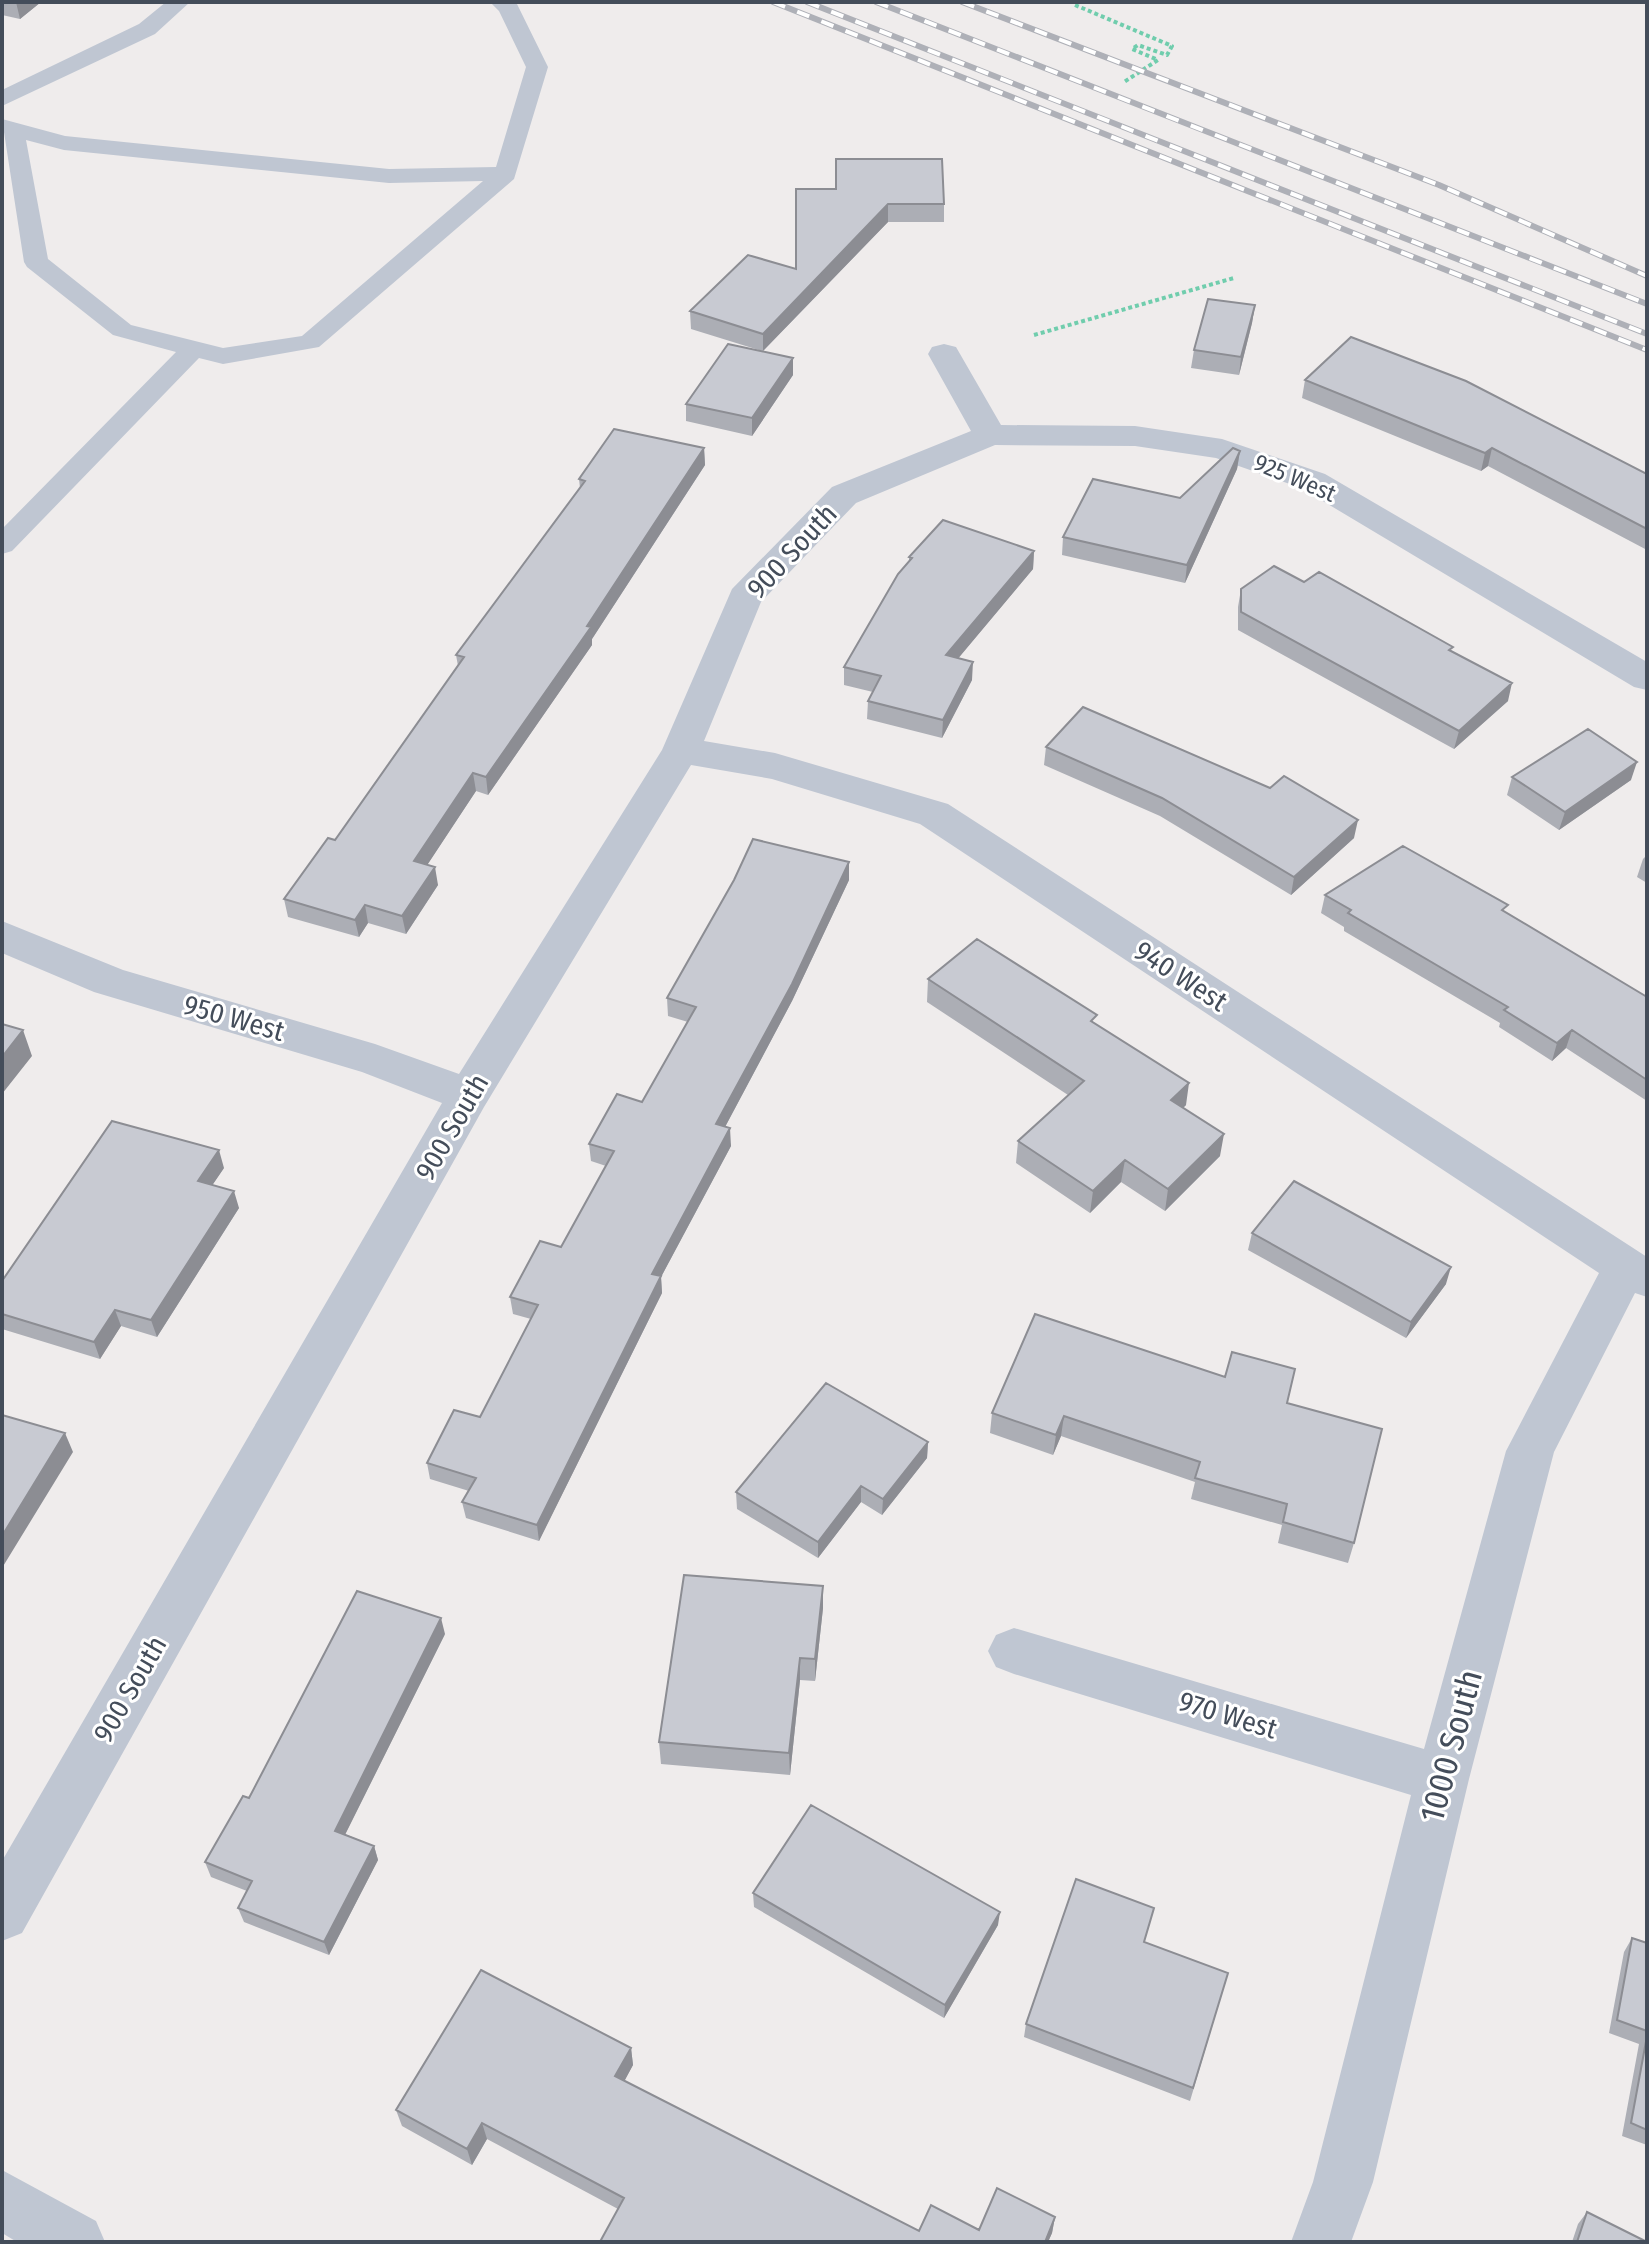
<svg xmlns="http://www.w3.org/2000/svg" width="1649" height="2244" font-family="'Fira Sans Condensed',sans-serif">
	<style>
		.lines { fill: none; stroke-linecap: round; stroke-linejoin: round }
		.path { stroke: #70cdad; stroke-width: 4; stroke-dasharray: 4 3; stroke-linecap: butt }
		.service { fill: #bfc6d2; fill-rule: evenodd }
		.minor { fill: #bfc6d2; fill-rule: evenodd }
		.rail-casing { stroke: #aeb0b7; stroke-width: 6 }
		.rail { stroke: #fff; stroke-width: 4; stroke-dasharray: 13; stroke-linecap: butt }
		.wall { fill: #acaeb5 }
		.shaded-wall { fill: #8c8d93 }
		.building { fill: #c8cad2; stroke: #8c8d93; stroke-width: 2 }
		.labels { text-anchor: middle; dominant-baseline: central; stroke-width: 6; stroke-linejoin: round; paint-order: stroke }
		.far-street-label { font-size: 24px; fill: #444d5a; stroke: #fff }
		.street-label { font-size: 28px; fill: #444d5a; stroke: #fff }
		.near-street-label { font-size: 34px; fill: #444d5a; stroke: #fff }
	</style>
	<rect width="100%" height="100%" fill="#efecec"/>
	<g class="lines">
		<!-- path -->
		<path class="path" d="M1075 5 1172 46 1167 55 1138 45 1132 49 1158 60 1124 82
			M1034 335 1234 278"/>
		<!-- service -->
		<path class="service" d="M166 2H190L155 34 2 106V90L139 24Z
			M490 2H516L548 67 514 179 319 347 223 364 199 358 12 551 2 554V529L176 352 113 335 27 267 24 262 2 119 65 136 389 169 496 167 526 67 499 11ZM26 140 64 150 389 183 483 181 302 336 223 348 131 325 48 259Z"/>
		<!-- minor -->
		<path class="minor" d="M944 344 956 347 1001 425 1135 426 1222 439 1325 474 1647 662V690L1634 687 1301 488 1216 458 1135 446 995 445 856 503 761 602 704 741 775 753 948 804 1647 1257V1297L1635 1293 1554 1452 1469 1779 1373 2182 1351 2242H1291L1313 2182 1411 1795 1014 1674 996 1667 988 1651 996 1635 1014 1628 1424 1749 1506 1451 1599 1273 920 824 772 779 691 765 484 1107 22 1933 2 1941V1861L442 1103 362 1072 94 992 2 953V921L123 970 375 1044 459 1074 662 750 732 589 832 487 971 431 928 354 932 347Z
			M2 2170 96 2221 105 2242H17L2 2233Z"/>
		<!-- rail casing -->
		<g class="rail-casing">
			<path id="rail" d="M773 2 1647 350
				M807 2 1647 334
				M876 2 1647 304
				M962 2 1439 185 1647 276"/>
		</g>
		<!-- rail -->
		<use href="#rail" class="rail"/>
	</g>
	<!-- wall -->
	<path class="wall" d="M2 2H41L20 19 2 15Z
		M796 189 944 204V222H888L763 351 793 375 752 436 686 421V404L762 351 691 329 690 311 796 269Z
		M1255 305 1252 323 1239 375 1191 368 1194 350Z
		M1305 380 1647 474V550L1488 466 1481 471 1302 398Z
		M704 448 705 465 592 639V645L488 795 476 791 427 865 438 885 406 934 368 923 359 937 288 917 284 899 335 840 458 666 456 655 580 488 579 479Z
		M1240 451 1237 469 1185 583 1062 555 1063 537 1180 498Z
		M1034 551 1033 569 958 658 972 680 942 738 867 719 868 701 873 692 844 685V667L909 562V557Z
		M1304 582 1452 651 1508 701 1454 749 1238 630V607L1241 589Z
		M1046 747 1354 838 1291 895 1160 816 1044 765Z
		M1512 777 1631 780 1559 830 1507 795Z
		M1647 855V883L1637 877 1643 859Z
		M849 862V880L792 1001 725 1127 731 1146 661 1277 662 1293 539 1541 466 1518 462 1502 469 1491 430 1479 427 1463 480 1417 531 1319 513 1314 510 1297 561 1247 606 1166 591 1161 589 1144 642 1102 688 1022 668 1016 667 998Z
		M1325 895 1506 912 1647 997V1101L1566 1048 1552 1061 1499 1027 1500 1023 1344 931V927L1321 913Z
		M928 979 1096 1024 1186 1105 1183 1108 1220 1156 1165 1211 1121 1182 1090 1213 1016 1163 1018 1141 1068 1095 927 1002Z
		M224 1168 212 1185 239 1208 157 1337 121 1326 100 1359 2 1329V1281Z
		M1252 1233 1446 1284 1406 1338 1248 1250Z
		M1287 1403 1354 1543 1348 1563 1278 1543 1282 1525 1191 1499 1195 1482 1061 1436 1053 1455 990 1433 992 1413Z
		M928 1442 927 1458 882 1515 861 1502 818 1558 737 1509 736 1492Z
		M823 1586V1608L815 1681 800 1680 790 1775 661 1764 659 1742Z
		M445 1634 345 1834 374 1846 378 1860 329 1955 244 1922 238 1908 247 1891 211 1877 205 1862 249 1798Z
		M753 1893 998 1925 944 2018 754 1907Z
		M1632 1938 1647 1943V2145L1622 2136 1639 2044 1609 2033 1624 1952Z
		M1145 1943 1228 1973 1190 2101 1024 2037 1026 2024Z
		M631 2048 633 2065 624 2081 919 2231 979 2230 1055 2217 1052 2233 1048 2242H602L601 2240 618 2209 487 2139 472 2165 402 2126 396 2110Z
		M1587 2212 1647 2242H1572L1578 2224Z"/>
	<!-- shaded-wall -->
	<path class="shaded-wall" d="M16 2H41L20 19Z
		M888 204V222L763 351V334Z
		M1255 305 1252 323 1239 375 1241 357Z
		M793 358V375L752 436V418Z
		M704 448 705 465 592 639V645L488 795 486 777 587 626Z
		M1492 448 1488 466 1481 471 1485 453Z
		M1240 451 1237 469 1185 583 1187 565Z
		M1034 551 1033 569 946 673V655Z
		M973 662 972 680 942 738 943 720Z
		M1512 683 1508 701 1454 749 1459 731Z
		M1637 762 1631 780 1559 830 1565 812Z
		M473 773 476 791 418 879 414 861Z
		M1358 820 1354 838 1291 895 1294 877Z
		M849 862V880L792 1001 717 1142 716 1124Z
		M435 867 438 885 406 934 402 916Z
		M365 905 368 923 359 937 355 920Z
		M23 1030 32 1056 2 1094V1057Z
		M1572 1030 1566 1048 1552 1061 1557 1043Z
		M1189 1083 1186 1105 1167 1123 1171 1100Z
		M730 1128 731 1146 661 1277 662 1293 539 1541 537 1525 652 1274Z
		M1224 1134 1220 1156 1165 1211 1168 1189Z
		M219 1150 224 1168 203 1199 198 1181Z
		M1125 1160 1121 1182 1090 1213 1093 1191Z
		M234 1191 239 1208 157 1337 151 1320Z
		M1451 1267 1446 1284 1406 1338 1411 1322Z
		M115 1310 121 1326 100 1359 94 1342Z
		M1064 1416 1061 1436 1053 1455 1056 1435Z
		M65 1433 73 1452 2 1568V1536Z
		M928 1442 927 1458 882 1515 883 1499Z
		M861 1486V1502L818 1558V1542Z
		M823 1586V1608L815 1681V1659Z
		M441 1618 445 1634 340 1845 335 1831Z
		M800 1658V1680L790 1775 789 1753Z
		M374 1846 378 1860 329 1955 324 1942Z
		M1000 1912 998 1925 944 2018 945 2005Z
		M631 2048 633 2065 618 2093 615 2076Z
		M482 2123 487 2139 472 2165 467 2149Z
		M1055 2217 1052 2233 1048 2242H1045Z"/>
	<!-- building -->
	<path class="building" d="M836 159H942L944 204H888L763 334 690 311 748 255 796 269V189H836Z
		M1208 299 1255 305 1241 357 1194 350Z
		M1351 337 1466 381 1647 474V529L1492 448 1485 453 1305 380Z
		M728 344 793 358 752 418 686 404Z
		M614 429 704 448 587 626 591 627 486 777 473 773 414 861 435 867 402 916 365 905 355 920 284 899 328 838 335 840 464 657 456 655 585 481 579 479Z
		M1233 448 1240 451 1187 565 1063 537 1093 479 1180 498Z
		M943 520 1034 551 946 655 973 662 943 720 868 701 881 676 844 667 898 574 912 558 909 557Z
		M1274 566 1304 582 1319 572 1453 647 1449 650 1512 683 1459 731 1241 612V589Z
		M1083 707 1270 788 1284 776 1358 820 1294 877 1162 798 1046 747Z
		M1588 729 1637 762 1565 812 1512 777Z
		M753 839 849 862 792 984 716 1124 730 1128 652 1274 661 1276 537 1525 462 1502 476 1478 427 1463 454 1410 480 1417 538 1305 510 1297 540 1241 561 1247 614 1151 589 1144 617 1094 642 1102 696 1007 667 998 734 880Z
		M1403 846 1508 905 1502 910 1647 997V1080L1572 1030 1557 1043 1504 1010 1508 1007 1348 913 1351 910 1325 895Z
		M977 939 1097 1015 1091 1021 1189 1083 1171 1100 1224 1134 1168 1189 1125 1160 1093 1191 1018 1141 1084 1081 928 979Z
		M2 1024 23 1030 2 1057Z
		M112 1121 219 1150 198 1181 234 1191 151 1320 115 1310 94 1342 2 1314V1281Z
		M1294 1181 1451 1267 1411 1322 1252 1233Z
		M1035 1314 1225 1377 1232 1352 1295 1369 1287 1403 1382 1429 1354 1543 1283 1522 1287 1504 1195 1478 1200 1462 1064 1416 1056 1435 992 1413Z
		M826 1383 928 1442 883 1499 861 1486 818 1542 736 1492Z
		M2 1415 65 1433 2 1536Z
		M684 1575 823 1586 815 1659 800 1658 789 1753 659 1742Z
		M357 1591 441 1618 335 1831 374 1846 324 1942 238 1908 252 1881 205 1862 243 1796 249 1798Z
		M811 1805 1000 1912 945 2005 753 1893Z
		M1076 1879 1154 1908 1144 1942 1228 1973 1193 2088 1026 2024Z
		M1632 1938 1647 1943V2031L1617 2020Z
		M481 1970 631 2048 615 2076 919 2231 931 2205 979 2230 997 2188 1055 2217 1045 2242H604L601 2240 624 2198 482 2123 467 2149 396 2110Z
		M1647 2036V2130L1631 2123Z
		M1587 2212 1647 2242H1577Z"/>
	<g class="labels">
		<!-- far-street labels -->
		<g class="far-street-label">
			<text transform="translate(1295 478) rotate(23)">925 West</text>
		</g>
		<!-- street labels -->
		<g class="street-label">
			<text transform="translate(792 551) rotate(-47)">900 South</text>
			<text transform="translate(1181 976) rotate(33)">940 West</text>
			<text transform="translate(234 1018) rotate(16)">950 West</text>
			<text transform="translate(452 1127) rotate(-60)">900 South</text>
			<text transform="translate(130 1689) rotate(-60)">900 South</text>
			<text transform="translate(1228 1715) rotate(17)">970 West</text>
		</g>
		<!-- near-street labels -->
		<g class="near-street-label">
			<text transform="translate(1451 1746) rotate(-75)">1000 South</text>
		</g>
	</g>
	<!-- border -->
	<rect width="1649" height="2244" fill="none" stroke="#444d5a" stroke-width="8"/>
</svg>
